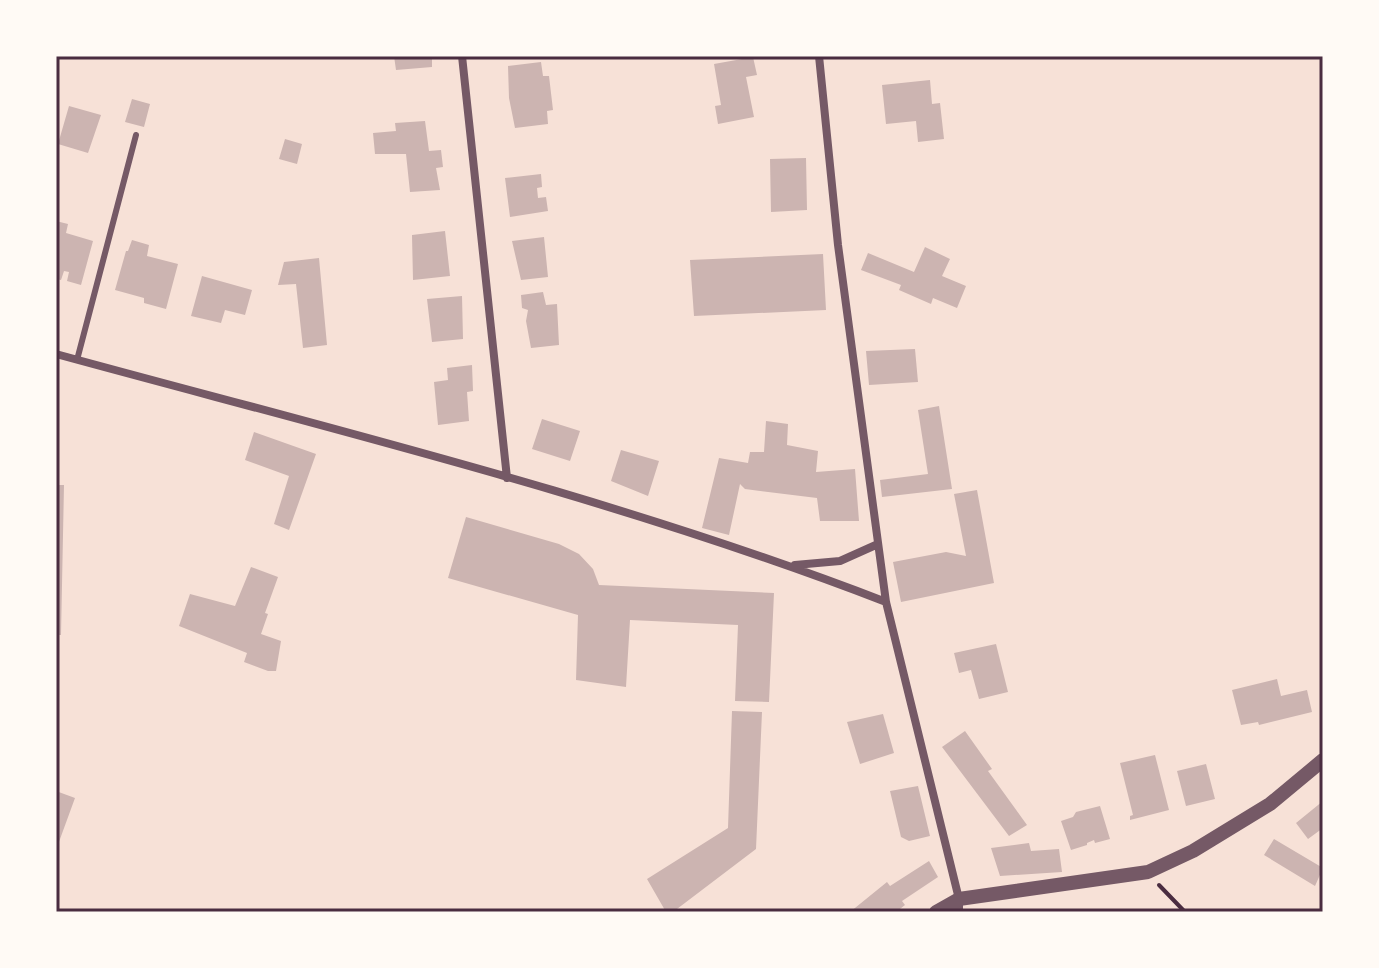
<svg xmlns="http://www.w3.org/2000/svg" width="1379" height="968" font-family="'Alegreya Sans',sans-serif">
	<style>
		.building { fill: #ccb4b1 }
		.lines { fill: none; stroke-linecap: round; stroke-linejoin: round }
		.path { stroke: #4a2c40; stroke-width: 4 }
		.service { stroke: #755966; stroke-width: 6 }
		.minor { stroke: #755966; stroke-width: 8 }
		.tertiary { stroke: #755966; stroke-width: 14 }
		.neatline { fill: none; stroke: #4a2c40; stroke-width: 3 }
	</style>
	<rect width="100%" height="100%" fill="#f7e1d7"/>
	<!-- building -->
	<path class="building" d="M394 56H432V67L396 70Z
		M753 57 757 75 746 77 754 117 718 124 715 106 721 105 714 64Z
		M541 62 543 76H549L553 110 547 111 548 124 515 128 509 98 508 66Z
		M930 80 932 104 940 103 944 139 918 142 916 121 886 124 882 85Z
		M132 99 150 104 144 127 125 122Z
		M69 106 101 115 88 153 58 144Z
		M425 121 429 151 441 150 443 167 436 168 440 190 410 192 406 154H375L373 133 396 131 395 123Z
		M285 139 302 144 297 164 279 159Z
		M806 158 807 210 771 212 770 159Z
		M541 174 542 187 537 188 538 198 546 197 548 211 510 217 505 178Z
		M56 221 68 224 66 233 93 241 81 285 67 281 69 272 64 271 61 280 56 279Z
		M445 231 450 276 413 280 412 235Z
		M544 237 548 277 521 280 512 241Z
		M132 240 149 245 147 256 178 264 166 309 144 303V298L115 290 126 251H128Z
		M925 247 950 259 942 276 966 286 957 308 933 298 931 304 899 290 901 285 861 270 868 253 914 272Z
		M823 254 826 310 694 316 690 260Z
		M319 258 327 345 303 348 296 284 278 285 284 262Z
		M202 276 252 290 245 315 225 310 221 323 191 316Z
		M543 292 546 305 557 304 559 345 531 348 526 321 528 310 522 308 521 295Z
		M462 296 463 339 432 342 427 299Z
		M915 349 918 382 869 385 866 351Z
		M472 365 473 391 467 392 469 421 438 425 434 382 448 380 447 368Z
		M939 406 952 489 882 497 880 480 928 474 918 410Z
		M542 419 580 431 570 461 532 449Z
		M766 421 788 424 787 445 818 451 816 472 855 469 859 521H820L817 498 745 489 740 484 729 535 702 528 719 458 748 463 750 452H764Z
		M254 432 316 454 289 530 274 524 289 476 245 460Z
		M621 450 659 461 648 496 611 481Z
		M56 485H64L61 635H56Z
		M977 490 994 583 901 602 893 562 946 552 966 556 954 494Z
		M466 517 559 544 579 554 593 569 599 585 774 593 769 702 735 701 738 625 630 620 626 687 576 680 578 615 448 578Z
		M251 567 278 577 265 613 268 614 261 634 281 641 276 671H268L244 662 247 653 179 626 190 594 235 606Z
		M996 644 1008 692 979 699 971 670 959 673 954 653Z
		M1277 679 1281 696 1307 690 1312 712 1259 725 1258 722 1241 725 1232 690Z
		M732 711 762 712 756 849 673 912H666L647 879 728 828Z
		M883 714 894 753 860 764 847 722Z
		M965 731 992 769 988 771 1027 825 1009 836 942 747Z
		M1155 755 1169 810 1130 820V816L1133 815 1120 763Z
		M1206 764 1215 799 1186 806 1177 771Z
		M918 786 930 836 909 841 901 837 890 791Z
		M56 791 75 798 56 850Z
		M1323 801V828L1308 839 1296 823Z
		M1100 806 1110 839 1095 843 1094 840 1087 843V845L1071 850 1061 821 1073 817 1076 812Z
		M1274 839 1323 868 1315 886 1264 855Z
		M1029 843 1031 851 1059 849 1062 872 1000 876 991 848Z
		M929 861 938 877 902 901 905 905 896 912H850L887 882 890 886Z"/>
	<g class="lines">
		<!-- path -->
		<path class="path" d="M1159 885 1185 912"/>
		<!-- service -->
		<path class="service" d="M77 360 136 135"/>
		<!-- minor -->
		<path class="minor" d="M462 56 507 478
			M819 56 838 245 886 602 959 899V912
			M56 354C334 430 617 498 886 602
			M795 565 840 561 878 544"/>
		<!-- tertiary -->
		<path class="tertiary" d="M936 912 959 899 1148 872 1193 851 1270 804 1323 760"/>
	</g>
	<!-- border -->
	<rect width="1379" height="968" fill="none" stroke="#fffaf5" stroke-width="116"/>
	<rect x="58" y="58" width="1263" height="852" class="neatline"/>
</svg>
